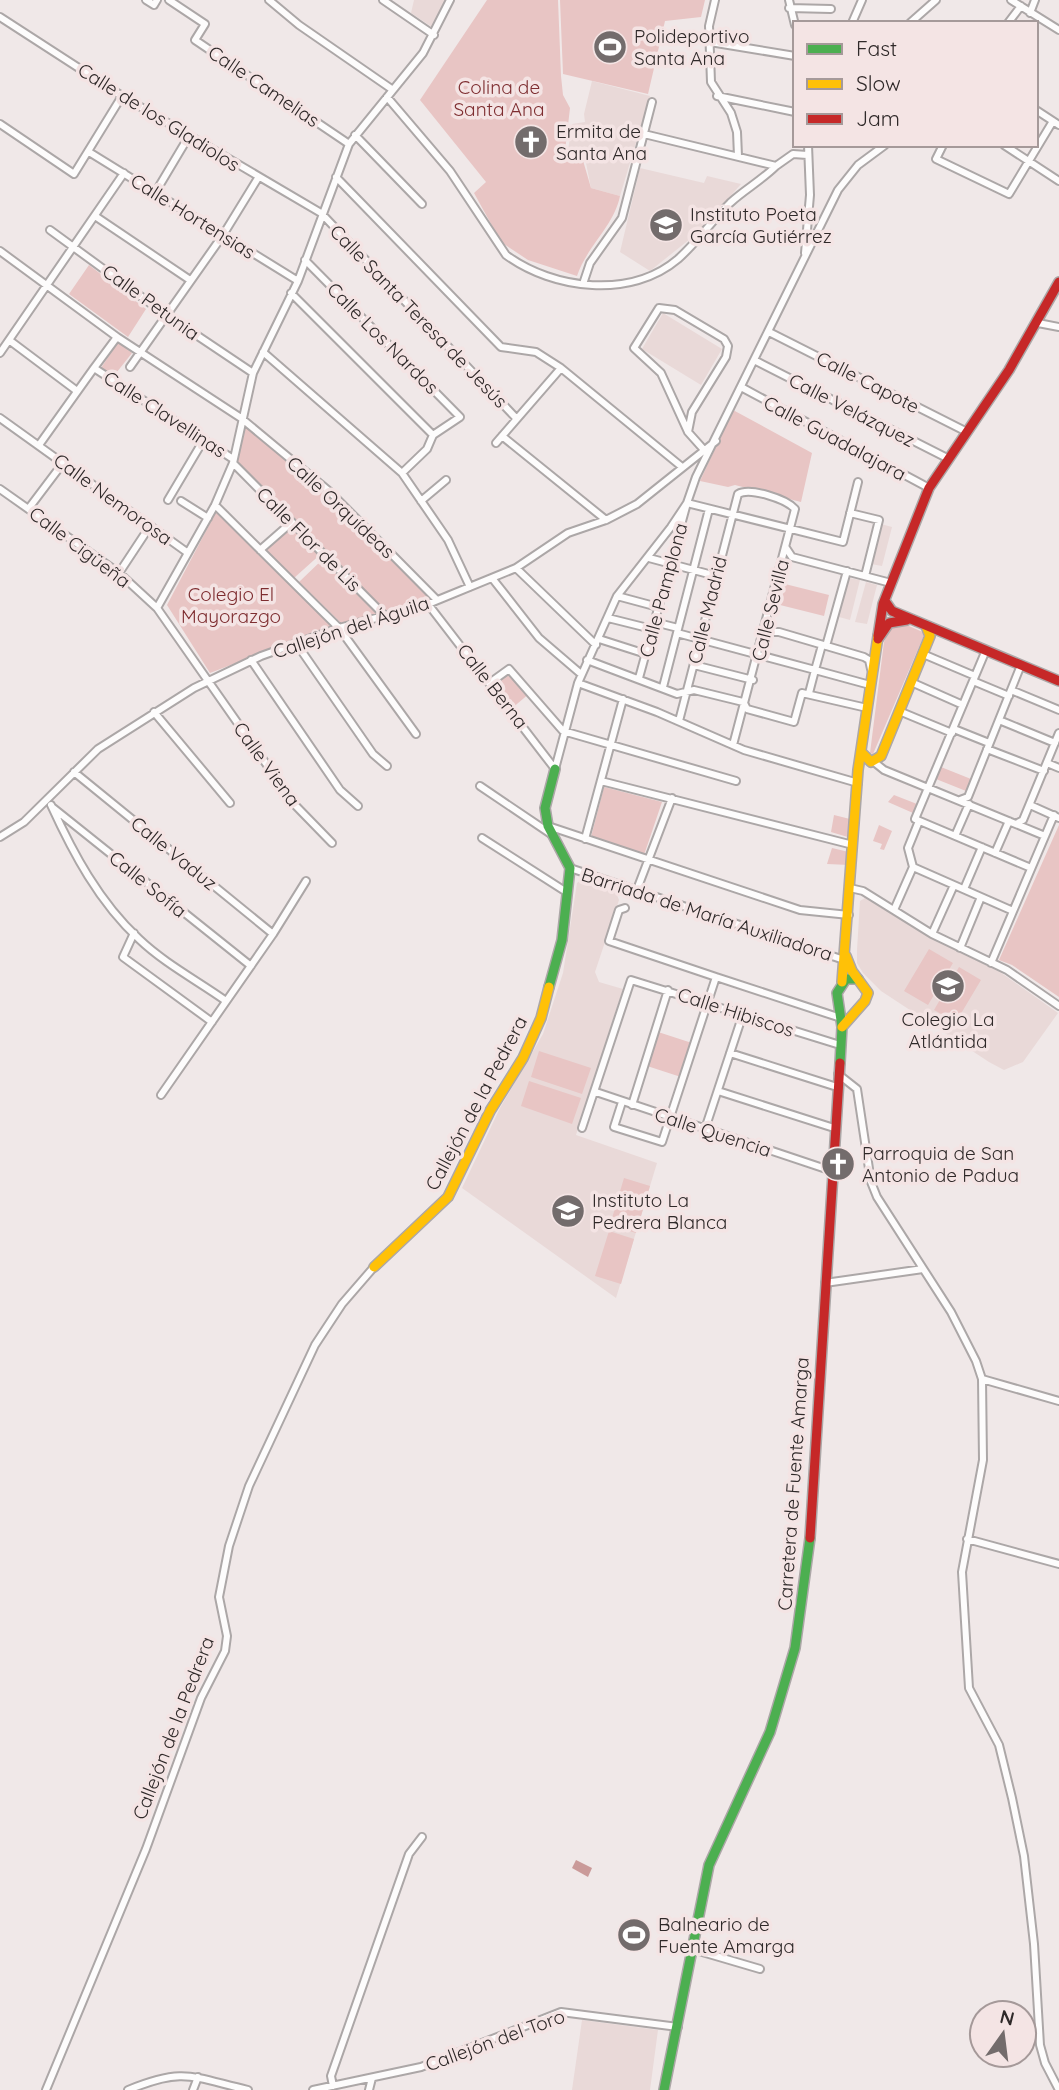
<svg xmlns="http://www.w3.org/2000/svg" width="1059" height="2090" font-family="Quicksand,sans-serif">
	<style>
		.built { fill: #e9d9d8 }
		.green { fill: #e8c5c4 }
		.water { fill: #ca9a99 }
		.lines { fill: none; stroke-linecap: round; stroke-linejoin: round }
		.street-casing { stroke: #aca7a7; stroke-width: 10 }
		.fast-casing { stroke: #aca7a7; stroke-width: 12 }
		.slow-casing { stroke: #aca7a7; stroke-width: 12 }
		.jam-casing { stroke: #aca7a7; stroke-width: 12 }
		.street { stroke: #fdfcfc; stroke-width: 6 }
		.fast { stroke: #4caf50; stroke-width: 9 }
		.slow { stroke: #ffc107; stroke-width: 9 }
		.jam { stroke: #c62828; stroke-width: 9 }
		.labels { text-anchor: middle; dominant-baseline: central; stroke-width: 7; stroke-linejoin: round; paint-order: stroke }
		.poi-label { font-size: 19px; fill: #2f2929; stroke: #f4e4e4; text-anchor: start }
		.street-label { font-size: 19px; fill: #2f2929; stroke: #f4e4e4 }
		.park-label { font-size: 19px; fill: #7e2d30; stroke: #f4e4e4 }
	</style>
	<rect width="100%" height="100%" fill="#f0e8e8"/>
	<!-- built -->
	<path class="built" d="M414 0H447L435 29 411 13Z
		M592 81 650 96 620 196 591 188 584 153 568 150 572 124 585 122 584 114Z
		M640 168 704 183 707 176 741 184 700 231 650 271 620 252Z
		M663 313 722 349 701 385 642 349Z
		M881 524 892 527 882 566 871 564Z
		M849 578 860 580 850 620 839 617Z
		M866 582 877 585 867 624 855 622Z
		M582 879 615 890 619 900 595 972 599 982 623 989 576 1135 657 1163 616 1298 462 1188 500 1108 543 1034 563 973 577 883Z
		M865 898 951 948 1000 972 1058 1013 1023 1062 1004 1070 989 1062 881 991 863 973 857 963V950L860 901Z
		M582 2020 658 2030 650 2090H572Z"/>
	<!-- green -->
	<path class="green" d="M487 0H558L561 76 563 95 570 108 565 151 582 157 591 188 620 196C614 226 587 246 577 276L528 260 501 242 474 193 486 182 420 100Z
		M560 0H705L701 17 665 21 648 94 563 74Z
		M89 265 146 309 128 337 69 294Z
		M118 342 132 353 113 377 101 368Z
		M733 410 812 453 801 502 735 485 728 487 700 481Z
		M246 424 340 507 432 600 386 613 237 462Z
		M216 512 331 626 210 673 167 605Z
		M294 524 323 552 294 578 265 550Z
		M324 558 380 614 341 623 299 582Z
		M785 584 829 595 824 616 780 605Z
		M902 623 925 633 873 754 870 753 884 642 890 627Z
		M509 669 530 693 511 709 491 682Z
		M941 767 971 779 966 791 936 779Z
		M604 787 662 802 644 855 591 837Z
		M894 795 917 804 913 813 888 802Z
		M834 815 850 819 851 838 831 832Z
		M879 825 892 831 884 850 880 849 882 844 873 841Z
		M1059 825V997L1012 965 999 960Z
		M832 848 849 852V865L827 864Z
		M929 949 953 963 928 1005 904 991Z
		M959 967 981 980 956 1022 934 1010Z
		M652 1030 695 1044 684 1078 641 1064Z
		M539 1051 591 1068 582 1094 531 1077Z
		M529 1081 581 1098 572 1124 521 1106Z
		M624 1178 650 1186 636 1233 610 1225Z
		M609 1231 634 1239 621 1284 595 1276Z"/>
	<!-- water -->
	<path class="water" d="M576 1860 592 1868 588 1877 572 1868Z"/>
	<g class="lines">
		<!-- street casing -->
		<g class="street-casing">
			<path id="street" d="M146 0 154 5 157 0
				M169 0 205 24 195 40 349 144
				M269 0 299 25 393 90
				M383 0 434 35
				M715 0 709 26 711 82 731 113 737 132 738 156
				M789 0 795 25
				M1011 0 1059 30
				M789 8 831 9
				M1030 13 1035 0
				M0 17 122 96 321 213 516 418
				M852 23 862 0
				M910 23 936 0
				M1008 23 1021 6
				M710 42 795 56
				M717 96 795 112
				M387 97 450 171 506 255C554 290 631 299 678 259 697 242 712 221 730 203 744 190 762 180 776 166
				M1036 110 1059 125
				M0 124 74 174 122 96
				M644 134 776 166 793 154 807 155
				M355 135 422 204
				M943 145 936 159 1009 194 1053 121
				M1004 145 1059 181
				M89 152 298 281
				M336 177 501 347 536 352 561 368 682 467
				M155 193 189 136
				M95 216 190 280
				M50 230 165 314 253 373
				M0 251 117 337 241 418 329 491 437 600
				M805 253 810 195 808 145
				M305 260 460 417 433 435 427 449 402 473
				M583 284 590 263 622 218 652 102
				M291 293 433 435
				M1038 323 1059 327
				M769 332 967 432
				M117 337 94 368 233 459
				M9 340 77 391
				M263 352 402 473 448 540 470 587
				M0 353 124 173
				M756 361 949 459
				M130 367 223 235 258 178
				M741 387 929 488
				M0 418 188 553
				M688 432 692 412 726 357 728 346 724 339 675 310 659 308 634 348 661 373 688 432 705 451
				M502 436 606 520
				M496 443 561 368
				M39 445 94 368
				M233 463 385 616
				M0 489 119 573 157 608 295 805 332 843
				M168 500 203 441
				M181 501 208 518
				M421 501 446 480
				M215 505 339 628 416 734
				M29 508 63 463
				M850 513 879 520 865 576
				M786 548 792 557 891 583
				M260 550 292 522
				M649 558 716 576
				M516 568 596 645
				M119 573 150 526
				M492 578 539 638 581 674
				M617 596 658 607
				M428 604 555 769
				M157 608 215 505 233 463 253 373 298 281 349 144 423 53 450 0
				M608 618 652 629
				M654 622 678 628
				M677 633 815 670 822 645
				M764 636 769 632H779L864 657 869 660 871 669
				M599 639 646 654
				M296 643 373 754 387 766
				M826 646 847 571
				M986 650 915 819 1031 868
				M923 654 975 676
				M251 660 340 790 358 806
				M587 660 677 694 694 690 743 702
				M694 665 753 680
				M639 678 687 503 843 542 858 482
				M973 681 1009 696
				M491 682 509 669 563 731 736 781
				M911 682 963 705
				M578 683 657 712 744 750 858 783
				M663 687 709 509
				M1011 690 1059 710
				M809 693 815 670 870 685
				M744 703 747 709 794 722 802 693 867 708
				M899 711 952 733
				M154 712 230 803
				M999 720 1055 743
				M679 721 738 494C750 487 786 499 795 509L733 745
				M954 729 989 743
				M987 749 1044 771
				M874 762 884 770 1045 836
				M1047 763 1059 768
				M555 769 578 683 617 596 671 527 687 503 696 477 838 190 858 165 885 145
				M74 772 273 934
				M601 781 853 845
				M480 786 551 834
				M960 800 968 797 1021 665
				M51 805C73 853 99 902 139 939 164 963 198 981 226 1001
				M1030 805 1059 818
				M52 807 251 966
				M1016 824 1023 820 1059 733
				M548 826 800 910 849 915
				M955 836 969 804
				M0 837 24 822 98 749 194 688 261 656 339 628 428 604 516 568 568 533 606 520 637 504 716 441
				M482 838 568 893
				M585 839 623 699
				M995 853 1009 821
				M913 867 1013 911
				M570 868 844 960
				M850 888 863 891 932 934 1007 970 1059 1006
				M964 889 982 847
				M636 892 672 798
				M894 910 913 867 908 848 919 821
				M134 933 123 957 212 1022
				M932 934 954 885
				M960 948 981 897
				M991 963 1054 815
				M716 977 844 1019
				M730 1053 837 1087
				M838 1074 857 1089 871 1182 877 1197 951 1312 976 1361 982 1379 983 1460 962 1572 969 1688 999 1745 1012 1798 1024 1856 1034 1944 1040 2045 1045 2063 1059 2090
				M718 1091 834 1128
				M596 1092 832 1171
				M161 1095 273 934 306 881
				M622 1102 614 1127 662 1142 716 977 609 941 619 910 625 908
				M632 1105 668 990
				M582 1128 631 980 840 1045
				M705 1129 743 1014
				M825 1283 923 1269
				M982 1379 1059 1401
				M967 1539 1059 1564
				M692 1949 760 1969
				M333 2086 331 2076 409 1854 422 1837
				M46 2090 146 1849 201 1698 225 1651 227 1636 219 1597 229 1546 249 1486 315 1345 342 1304 374 1267
				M128 2090C184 2067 192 2077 248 2090
				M193 2090 198 2077
				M313 2090 421 2067 561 2012 678 2027
				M369 2090 372 2078"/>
		</g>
		<!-- fast casing -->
		<g class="fast-casing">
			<path id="fast" d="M549 987 562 940 570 868 548 826 545 808 555 769
				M840 1063 842 1027 837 993 846 979H858
				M664 2090 709 1865 770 1732 795 1648 810 1538"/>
		</g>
		<!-- slow casing -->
		<g class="slow-casing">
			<path id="slow" d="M862 753 871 762 881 756 930 636 926 626
				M842 982 858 770 878 636
				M842 1027 865 1001 868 993 852 971 846 956
				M374 1267 448 1197 490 1111 523 1058 541 1018 549 987"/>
		</g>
		<!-- jam casing -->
		<g class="jam-casing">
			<path id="jam" d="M885 601 892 611 1059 681
				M878 636 883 604 929 488 1009 370 1059 282
				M878 639 889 623 907 620
				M810 1538 840 1063"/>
		</g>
		<!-- street -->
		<use href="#street" class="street"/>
		<!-- fast -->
		<use href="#fast" class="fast"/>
		<!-- slow -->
		<use href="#slow" class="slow"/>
		<!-- jam -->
		<use href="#jam" class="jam"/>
	</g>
	<!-- icons -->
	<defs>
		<g id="stadium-disc" transform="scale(1.75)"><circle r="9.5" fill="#736c6c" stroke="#f4e4e4"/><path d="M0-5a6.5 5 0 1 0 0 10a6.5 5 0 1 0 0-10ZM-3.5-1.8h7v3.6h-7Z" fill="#fff"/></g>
		<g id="church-disc" transform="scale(1.75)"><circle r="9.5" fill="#736c6c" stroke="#f4e4e4"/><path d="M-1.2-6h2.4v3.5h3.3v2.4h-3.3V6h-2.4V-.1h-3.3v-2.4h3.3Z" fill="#fff"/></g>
		<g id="university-disc" transform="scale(1.75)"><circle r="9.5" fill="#736c6c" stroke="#f4e4e4"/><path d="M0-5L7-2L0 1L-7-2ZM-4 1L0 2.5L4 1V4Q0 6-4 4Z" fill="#fff"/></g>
		<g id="school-disc" transform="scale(1.75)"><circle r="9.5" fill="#736c6c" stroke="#f4e4e4"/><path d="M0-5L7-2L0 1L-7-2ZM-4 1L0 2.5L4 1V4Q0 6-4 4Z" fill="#fff"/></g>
	</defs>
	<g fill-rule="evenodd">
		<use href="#stadium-disc" x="610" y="47"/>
		<use href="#church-disc" x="531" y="142"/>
		<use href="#university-disc" x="666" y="225"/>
		<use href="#school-disc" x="948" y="986"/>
		<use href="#church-disc" x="838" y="1164"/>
		<use href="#university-disc" x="568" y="1211"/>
		<use href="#stadium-disc" x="634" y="1935"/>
	</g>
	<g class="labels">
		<!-- poi labels -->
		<g class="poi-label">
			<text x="634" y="36">Polideportivo<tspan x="634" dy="22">Santa Ana</tspan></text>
			<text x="556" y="131">Ermita de<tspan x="556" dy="22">Santa Ana</tspan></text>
			<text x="690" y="214">Instituto Poeta<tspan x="690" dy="22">García Gutiérrez</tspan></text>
			<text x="948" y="1019" text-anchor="middle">Colegio La<tspan x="948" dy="22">Atlántida</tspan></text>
			<text x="862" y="1153">Parroquia de San<tspan x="862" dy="22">Antonio de Padua</tspan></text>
			<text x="592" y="1200">Instituto La<tspan x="592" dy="22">Pedrera Blanca</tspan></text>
			<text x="658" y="1924">Balneario de<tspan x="658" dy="22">Fuente Amarga</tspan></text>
		</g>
		<!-- street labels -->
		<g class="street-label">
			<text transform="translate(264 86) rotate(34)">Calle Camelias</text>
			<text transform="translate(159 117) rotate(32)">Calle de los Gladiolos</text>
			<text transform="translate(193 216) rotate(32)">Calle Hortensias</text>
			<text transform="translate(151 302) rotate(36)">Calle Petunia</text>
			<text transform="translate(419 316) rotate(46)">Calle Santa Teresa de Jesús</text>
			<text transform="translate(383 338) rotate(45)">Calle Los Nardos</text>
			<text transform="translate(868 382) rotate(27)">Calle Capote</text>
			<text transform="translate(852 410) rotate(27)">Calle Velázquez</text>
			<text transform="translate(165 414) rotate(33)">Calle Clavellinas</text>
			<text transform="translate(835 438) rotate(28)">Calle Guadalajara</text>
			<text transform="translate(113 499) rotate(36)">Calle Nemorosa</text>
			<text transform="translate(341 507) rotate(43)">Calle Orquídeas</text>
			<text transform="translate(309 539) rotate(45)">Calle Flor de Lis</text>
			<text transform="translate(80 547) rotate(37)">Calle Cigüeña</text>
			<text transform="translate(663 590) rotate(-75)">Calle Pamplona</text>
			<text transform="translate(707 610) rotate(-76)">Calle Madrid</text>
			<text transform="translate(770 610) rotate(-76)">Calle Sevilla</text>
			<text transform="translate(351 627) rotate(-18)">Callejón del Águila</text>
			<text transform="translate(493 686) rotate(52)">Calle Berna</text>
			<text transform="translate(267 764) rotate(54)">Calle Viena</text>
			<text transform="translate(174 853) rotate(39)">Calle Vaduz</text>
			<text transform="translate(148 884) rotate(39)">Calle Sofía</text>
			<text transform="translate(707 914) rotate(18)">Barriada de María Auxiliadora</text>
			<text transform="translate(736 1012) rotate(18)">Calle Hibiscos</text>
			<text transform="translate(476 1103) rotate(-62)">Callejón de la Pedrera</text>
			<text transform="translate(713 1132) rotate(18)">Calle Quencia</text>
			<text transform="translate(793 1484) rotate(-86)">Carretera de Fuente Amarga</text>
			<text transform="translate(173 1728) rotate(-69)">Callejón de la Pedrera</text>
			<text transform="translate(495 2040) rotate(-20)">Callejón del Toro</text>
		</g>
		<!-- park labels -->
		<g class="park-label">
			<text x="499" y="87">Colina de<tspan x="499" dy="22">Santa Ana</tspan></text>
			<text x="231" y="594">Colegio El<tspan x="231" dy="22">Mayorazgo</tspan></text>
		</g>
	</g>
	<!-- legend -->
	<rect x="793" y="21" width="245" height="126" fill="#f4e4e4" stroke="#a59999" stroke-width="2"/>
	<rect x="807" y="44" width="35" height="10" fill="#4caf50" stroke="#a59999" stroke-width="2"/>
	<text x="856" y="56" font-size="21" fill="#2f2929">Fast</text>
	<rect x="807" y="79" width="35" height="10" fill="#ffc107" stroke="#a59999" stroke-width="2"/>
	<text x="856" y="91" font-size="21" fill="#2f2929">Slow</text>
	<rect x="807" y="114" width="35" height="10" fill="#c62828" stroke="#a59999" stroke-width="2"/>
	<text x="856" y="126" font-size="21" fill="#2f2929">Jam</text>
	<!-- north arrow -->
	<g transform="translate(1003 2034) rotate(14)"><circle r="33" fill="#f4e4e4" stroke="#a59999" stroke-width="2"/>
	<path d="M0-5L12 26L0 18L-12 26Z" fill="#736c6c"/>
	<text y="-10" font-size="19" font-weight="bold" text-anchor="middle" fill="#2f2929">N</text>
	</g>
</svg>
